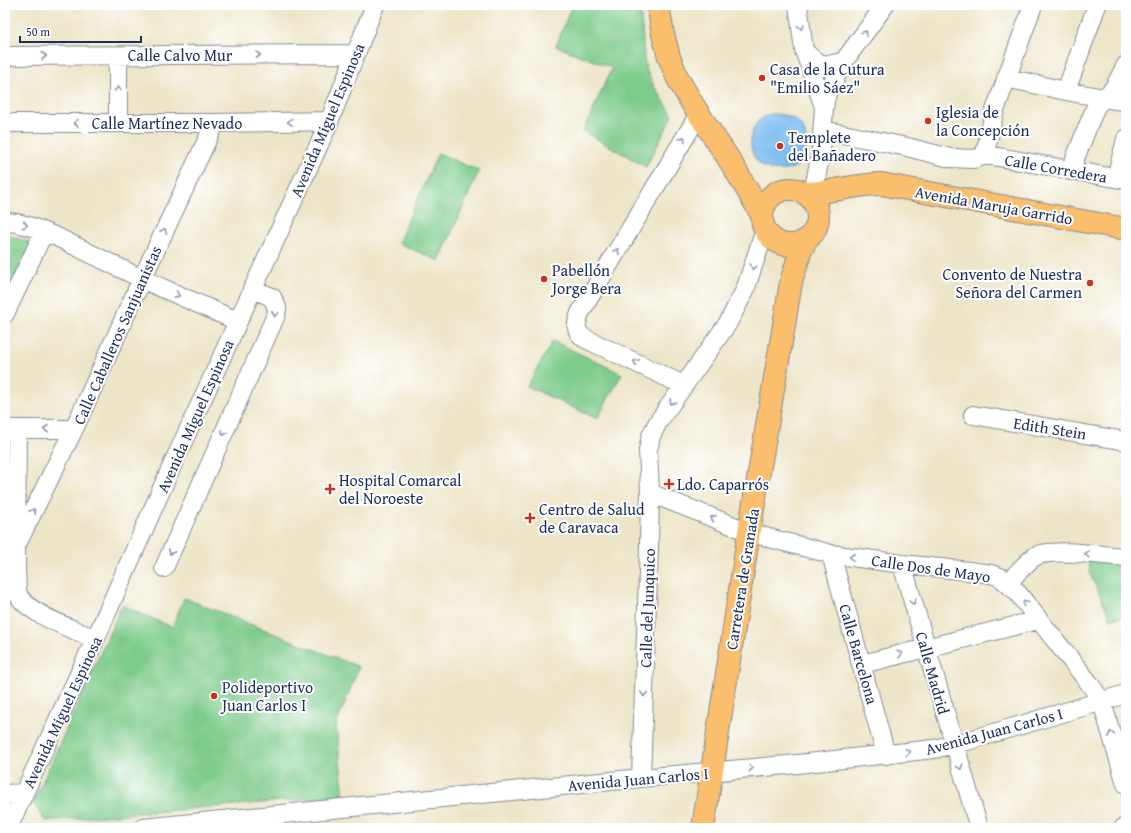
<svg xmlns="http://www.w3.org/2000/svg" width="1131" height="833" font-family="'Gentium Book Plus',serif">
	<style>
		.green { fill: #7dcb8a; stroke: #4c7d74 }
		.water { fill: #7abcef; stroke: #4a76a6 }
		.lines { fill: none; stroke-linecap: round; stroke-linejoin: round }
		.minor-casing { stroke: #848a92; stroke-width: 20 }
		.major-casing { stroke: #848a92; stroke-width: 24 }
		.minor { stroke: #fff; stroke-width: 18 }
		.major { stroke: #fabe6d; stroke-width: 22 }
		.oneway { stroke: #8d97ae }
		.poi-dot { fill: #c8321e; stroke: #fff; stroke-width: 1.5 }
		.labels { text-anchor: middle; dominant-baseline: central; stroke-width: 4; stroke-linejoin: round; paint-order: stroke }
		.street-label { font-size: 16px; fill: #1b2f5e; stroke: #fff }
		.poi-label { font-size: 16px; fill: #1b2f5e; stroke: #fff; text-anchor: start }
	</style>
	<rect width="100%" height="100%" fill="#fff"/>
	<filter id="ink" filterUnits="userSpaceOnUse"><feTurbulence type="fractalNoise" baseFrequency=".025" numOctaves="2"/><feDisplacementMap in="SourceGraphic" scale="8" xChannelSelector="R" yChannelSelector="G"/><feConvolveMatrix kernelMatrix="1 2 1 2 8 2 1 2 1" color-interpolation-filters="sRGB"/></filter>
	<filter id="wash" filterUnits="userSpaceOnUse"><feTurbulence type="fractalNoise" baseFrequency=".012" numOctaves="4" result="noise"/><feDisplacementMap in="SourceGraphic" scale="16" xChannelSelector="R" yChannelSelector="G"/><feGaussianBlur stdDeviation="0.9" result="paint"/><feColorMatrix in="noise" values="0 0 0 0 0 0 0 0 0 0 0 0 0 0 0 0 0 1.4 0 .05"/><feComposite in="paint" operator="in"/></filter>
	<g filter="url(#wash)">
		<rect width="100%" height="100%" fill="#ede5c7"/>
		<!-- green -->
		<path class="green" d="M572 5H630L641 15 645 67 654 86 673 115 646 167 583 131 612 68 556 46Z
			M438 153 479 171 439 261 398 243Z
			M5 234 33 244 5 299Z
			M553 341 622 374 597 419 527 386Z
			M1088 558 1126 562V600L1122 617 1111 619 1090 574Z
			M184 598 359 667 336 725 344 796 45 821 33 803 122 605 172 627Z"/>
		<!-- water -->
		<path class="water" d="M770 114C794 113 811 126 805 152 804 156 802 162 798 165 787 173 767 172 758 162 747 151 749 127 762 118 765 117 768 115 770 114Z"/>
	</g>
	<g filter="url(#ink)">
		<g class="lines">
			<!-- minor casing -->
			<g class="minor-casing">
				<path id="minor" d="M798 5 804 50 824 107
					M804 50C817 66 825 67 844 61
					M5 56 356 54
					M118 56V123
					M1006 78 1066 91 1126 102
					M1066 91 1097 5
					M5 123H215L329 121
					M823 130 907 147 950 158 974 159 987 155 1126 180
					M987 155 986 149 994 113 1033 5
					M1070 171 1096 106 1114 88 1126 65
					M1116 178 1126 139
					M812 199 821 152 824 107 827 93 844 61 885 5
					M5 222 17 223 32 227 57 237 142 279 237 321
					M5 314 44 232
					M683 385 584 338C574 330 576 324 580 313L699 114
					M973 415 1126 441
					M6 429H74
					M17 429 16 572C17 578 16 587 18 594 25 613 76 630 95 639
					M650 493 749 532 769 538 831 554 902 564 969 571 991 574 1000 577 1016 591 1090 684 1102 702 1126 784
					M16 546 74 429 142 279 215 123
					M831 554 886 755
					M902 564 979 828
					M164 568 276 315 277 308 272 297 252 289
					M1008 583C1016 574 1025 564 1034 557 1050 547 1106 556 1126 557
					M862 664 1038 620
					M641 778 649 546 650 493 648 450 651 436 658 422 728 323 745 290 765 230
					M5 794 24 793
					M8 828 98 633 175 459 327 127 375 5
					M143 828 641 778 798 764 934 749 967 741 1126 694
					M1123 828 1126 827"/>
			</g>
			<!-- major casing -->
			<g class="major-casing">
				<path id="major" d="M658 5 663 34 669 57 678 79 693 105 730 161 762 215
					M762 217a28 28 0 1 1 56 0a28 28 0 1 1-56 0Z
					M805 193C831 193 855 184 881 184L1126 229
					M703 828 749 532 785 319 791 282 801 250 807 239"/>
			</g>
			<!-- minor -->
			<use href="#minor" class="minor"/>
			<!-- major -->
			<use href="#major" class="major"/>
		</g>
		<!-- one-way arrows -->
		<defs><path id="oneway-chevron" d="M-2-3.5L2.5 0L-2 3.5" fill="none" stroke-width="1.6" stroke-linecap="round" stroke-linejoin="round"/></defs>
		<g class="oneway">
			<use href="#oneway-chevron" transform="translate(801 27) rotate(82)"/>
			<use href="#oneway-chevron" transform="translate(865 33) rotate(-53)"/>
			<use href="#oneway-chevron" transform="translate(258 55)"/>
			<use href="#oneway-chevron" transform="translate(44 56)"/>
			<use href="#oneway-chevron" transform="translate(118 89) rotate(-90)"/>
			<use href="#oneway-chevron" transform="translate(290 122) rotate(179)"/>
			<use href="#oneway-chevron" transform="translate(76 123) rotate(180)"/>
			<use href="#oneway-chevron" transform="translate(683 139) rotate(-59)"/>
			<use href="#oneway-chevron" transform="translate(25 225) rotate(13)"/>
			<use href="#oneway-chevron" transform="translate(164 231) rotate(-65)"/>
			<use href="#oneway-chevron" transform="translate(617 251) rotate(-59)"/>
			<use href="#oneway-chevron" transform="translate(753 267) rotate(110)"/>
			<use href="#oneway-chevron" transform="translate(177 295) rotate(24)"/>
			<use href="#oneway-chevron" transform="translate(275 314) rotate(101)"/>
			<use href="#oneway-chevron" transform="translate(636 362) rotate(-155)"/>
			<use href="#oneway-chevron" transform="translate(672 402) rotate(124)"/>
			<use href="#oneway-chevron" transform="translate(46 429) rotate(180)"/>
			<use href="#oneway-chevron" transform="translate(224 433) rotate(114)"/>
			<use href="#oneway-chevron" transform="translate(33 511) rotate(-63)"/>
			<use href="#oneway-chevron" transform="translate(713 518) rotate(-159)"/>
			<use href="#oneway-chevron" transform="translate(171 552) rotate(114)"/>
			<use href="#oneway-chevron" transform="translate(1087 554) rotate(-175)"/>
			<use href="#oneway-chevron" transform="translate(852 557) rotate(-172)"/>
			<use href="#oneway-chevron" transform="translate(913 602) rotate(74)"/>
			<use href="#oneway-chevron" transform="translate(1025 603) rotate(-127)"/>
			<use href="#oneway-chevron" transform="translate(900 654) rotate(-15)"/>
			<use href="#oneway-chevron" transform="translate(644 694) rotate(92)"/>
			<use href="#oneway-chevron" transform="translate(1111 734) rotate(-106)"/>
			<use href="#oneway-chevron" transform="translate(908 752) rotate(-6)"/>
			<use href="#oneway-chevron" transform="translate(960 767) rotate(73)"/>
			<use href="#oneway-chevron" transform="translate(751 768) rotate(-5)"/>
		</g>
	</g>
	<!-- markers -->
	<g class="poi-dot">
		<circle cx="762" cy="78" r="4"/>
		<circle cx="928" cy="121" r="4"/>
		<circle cx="780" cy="146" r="4"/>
		<circle cx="544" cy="279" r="4"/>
		<circle cx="1090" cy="283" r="4"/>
		<path d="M667 478h4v4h4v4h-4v4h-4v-4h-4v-4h4z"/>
		<path d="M328 483h4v4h4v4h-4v4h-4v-4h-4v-4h4z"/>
		<path d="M528 512h4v4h4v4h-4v4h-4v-4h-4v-4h4z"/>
		<circle cx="214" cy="696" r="4"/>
	</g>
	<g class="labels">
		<!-- street labels -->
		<g class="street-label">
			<text x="180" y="55">Calle Calvo Mur</text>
			<text transform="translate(327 120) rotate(-67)">Avenida Miguel Espinosa</text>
			<text x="167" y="123">Calle Martínez Nevado</text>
			<text transform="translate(1056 168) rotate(10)">Calle Corredera</text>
			<text transform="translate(994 205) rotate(10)">Avenida Maruja Garrido</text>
			<text transform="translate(117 335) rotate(-66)">Calle Caballeros Sanjuanistas</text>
			<text transform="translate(195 416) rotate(-66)">Avenida Miguel Espinosa</text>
			<text transform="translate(1050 428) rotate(9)">Edith Stein</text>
			<text transform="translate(931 568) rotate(8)">Calle Dos de Mayo</text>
			<text transform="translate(742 579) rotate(-81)">Carretera de Granada</text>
			<text transform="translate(647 608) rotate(-88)">Calle del Junquico</text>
			<text transform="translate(859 654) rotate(74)">Calle Barcelona</text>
			<text transform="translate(933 673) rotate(74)">Calle Madrid</text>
			<text transform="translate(62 712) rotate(-65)">Avenida Miguel Espinosa</text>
			<text transform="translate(994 731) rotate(-15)">Avenida Juan Carlos I</text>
			<text transform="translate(638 779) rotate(-5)">Avenida Juan Carlos I</text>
		</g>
		<!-- poi labels -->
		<g class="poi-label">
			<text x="770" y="69">Casa de la Cutura<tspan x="770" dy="18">"Emilio Sáez"</tspan></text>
			<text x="936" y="112">Iglesia de<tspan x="936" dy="18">la Concepción</tspan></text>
			<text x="788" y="137">Templete<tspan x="788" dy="18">del Bañadero</tspan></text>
			<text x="552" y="270">Pabellón<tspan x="552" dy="18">Jorge Bera</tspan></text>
			<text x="1082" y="274" text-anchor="end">Convento de Nuestra<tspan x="1082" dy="18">Señora del Carmen</tspan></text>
			<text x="339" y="480">Hospital Comarcal<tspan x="339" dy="18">del Noroeste</tspan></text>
			<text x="677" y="484">Ldo. Caparrós</text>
			<text x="539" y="509">Centro de Salud<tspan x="539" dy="18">de Caravaca</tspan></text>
			<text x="222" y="687">Polideportivo<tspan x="222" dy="18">Juan Carlos I</tspan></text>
		</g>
	</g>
	<!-- margin -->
	<rect width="1131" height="833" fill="none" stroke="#fff" stroke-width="20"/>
	<!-- scale -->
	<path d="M20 36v6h121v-6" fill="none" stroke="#1b2f5e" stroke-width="2"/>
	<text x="26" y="36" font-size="12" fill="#1b2f5e" stroke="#ffffff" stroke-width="3" paint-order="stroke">50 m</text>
</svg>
